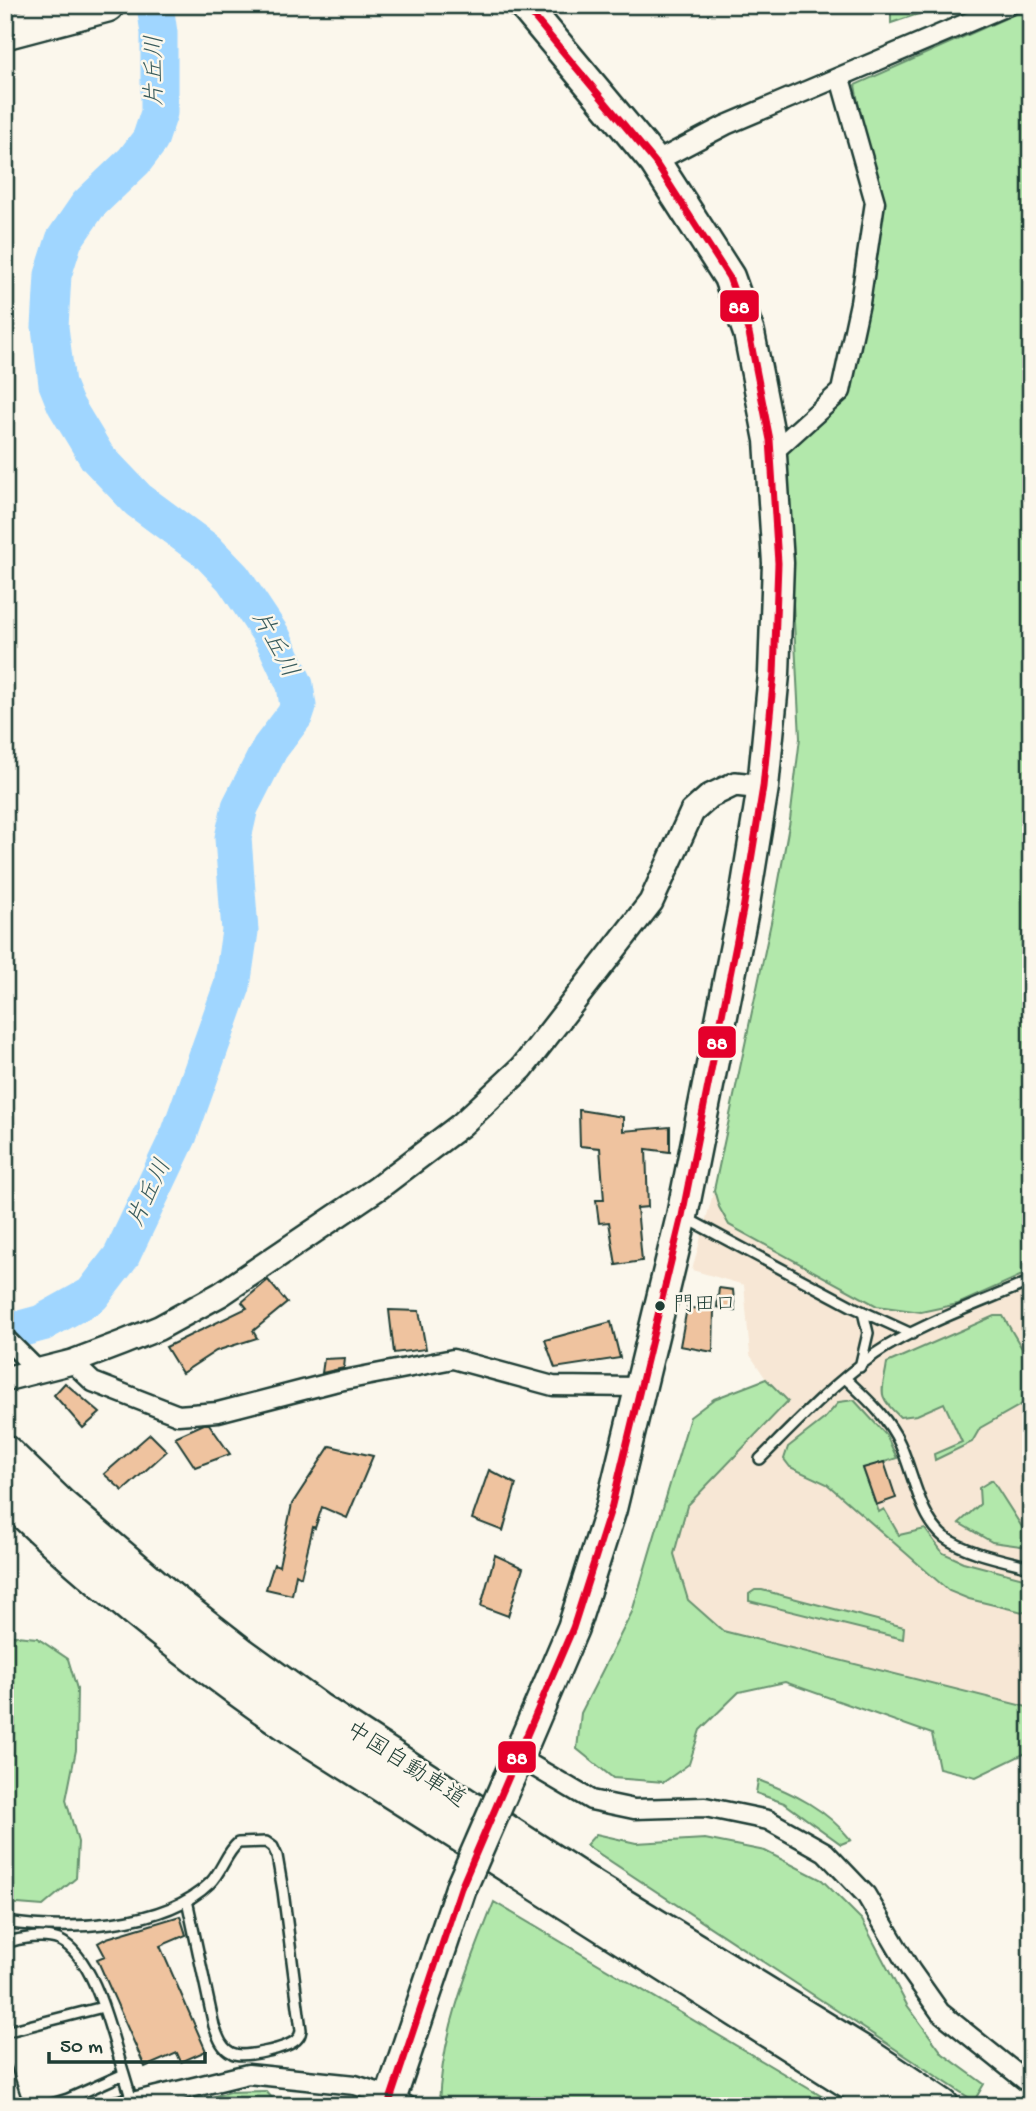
<svg xmlns="http://www.w3.org/2000/svg" width="1036" height="2111" font-family="'Gochi Hand','Klee One',sans-serif">
	<style>
		.built { fill: #f7e7d5 }
		.green { fill: #b2e8ab; stroke: #689270; stroke-width: 2 }
		.lines { fill: none; stroke-linecap: round; stroke-linejoin: round }
		.river { stroke: #a0d6ff; stroke-width: 37 }
		.building { fill: #efc39f; stroke: #1f3d34; stroke-width: 2 }
		.service-casing { stroke: #1f3d34; stroke-width: 14 }
		.minor-casing { stroke: #1f3d34; stroke-width: 23 }
		.tertiary-casing { stroke: #1f3d34; stroke-width: 28 }
		.trunk-casing { stroke: #1f3d34; stroke-width: 35 }
		.motorway-casing { stroke: #1f3d34; stroke-width: 38 }
		.service { stroke: #fbf7ec; stroke-width: 9 }
		.minor { stroke: #fbf7ec; stroke-width: 18 }
		.tertiary { stroke: #fbf7ec; stroke-width: 23 }
		.trunk { stroke: #fbf7ec; stroke-width: 30 }
		.motorway { stroke: #fbf7ec; stroke-width: 33 }
		.trunk-bridge-casing { stroke: #1f3d34; stroke-width: 35; stroke-linecap: butt }
		.trunk-bridge { stroke: #fbf7ec; stroke-width: 30 }
		.bus-1-casing { stroke: #fbf7ec; stroke-width: 12 }
		.bus-1 { stroke: #e4002b; stroke-width: 7 }
		.bus-dot { fill: #1f3d34; stroke: #fbf7ec; stroke-width: 2.5 }
		.labels { text-anchor: middle; dominant-baseline: central; stroke-width: 5; stroke-linejoin: round; paint-order: stroke }
		.bus-label { font-size: 21px; fill: #1f3d34; stroke: #fbf7ec; text-anchor: start }
		.street-label { font-size: 23px; fill: #1f3d34; stroke: #fbf7ec }
		.water-label { font-size: 24px; font-style: italic; fill: #395c5d; stroke: #fbf7ec }
		.line-badge { stroke: #fbf7ec; stroke-width: 2.5 }
		.badge-label { font-size: 19px; text-anchor: middle; font-weight: bold; fill: #fff }
	</style>
	<rect width="100%" height="100%" fill="#fbf7ec"/>
	<filter id="ink" filterUnits="userSpaceOnUse"><feTurbulence type="fractalNoise" baseFrequency=".0143" numOctaves="2"/><feDisplacementMap in="SourceGraphic" scale="14" xChannelSelector="R" yChannelSelector="G"/><feConvolveMatrix kernelMatrix="1 2 1 2 8 2 1 2 1" color-interpolation-filters="sRGB"/></filter>
	<g filter="url(#ink)">
		<!-- built -->
		<path class="built" d="M1031 7V1708L723 1631 688 1600 674 1554 687 1506 788 1401 766 1379 750 1355 744 1285 692 1270 714 1190 773 913 790 820 800 738 785 448 842 401 854 379 880 228 855 85Z"/>
		<!-- green -->
		<path class="green" d="M891 5H945L891 23Z
			M1031 7V764L1025 840 1031 930V1271L958 1304 921 1312 877 1306 729 1225 719 1207 714 1190 773 913 790 820 800 738 785 448 842 401 854 379 880 228 855 85Z
			M994 1316H1003L1031 1364V1399L980 1428 972 1442 935 1460 934 1454 962 1442 944 1403 917 1415 900 1417C875 1394 883 1392 887 1363Z
			M766 1379 788 1401 687 1506 674 1554 688 1600 723 1631 1031 1708V1753L1028 1752 976 1777 939 1768 932 1734 785 1682 739 1692 700 1730 689 1764 664 1782 613 1778 577 1749 581 1713 632 1612 690 1417 714 1399Z
			M854 1400 886 1435 897 1458 863 1469 879 1512 884 1509 899 1535 925 1529 943 1553 963 1562 1031 1580V1614L969 1599 949 1591 827 1484 790 1467 784 1459 788 1447 824 1419 839 1402Z
			M992 1480 1031 1541V1545L1027 1547 992 1542 959 1523 980 1504 979 1488Z
			M755 1590H762L904 1627 903 1639 749 1601V1594Z
			M5 1635 37 1638 68 1659 77 1689 76 1750 66 1800 78 1842 76 1878 43 1906 5 1903Z
			M758 1780C794 1793 826 1809 851 1840L841 1844 784 1803 756 1793Z
			M596 1834 636 1843 705 1839 765 1851 822 1880 862 1920 907 2005 943 2054 984 2084 974 2101 586 1845Z
			M494 1902 838 2106H439C441 2034 468 1968 494 1902Z
			M266 2091 279 2106H181L229 2092Z"/>
		<g class="lines">
			<!-- river -->
			<path class="river" d="M5 1333 42 1323 92 1295 121 1257 179 1135 232 986 240 931 233 838 240 807 270 748 295 715 298 706 295 685 273 638 233 578 207 551 138 500 97 457 65 404 57 384 50 327 53 275 64 240 88 205 134 161 150 140 159 113V33L155 5"/>
		</g>
		<!-- building -->
		<path class="building" d="M579 1110 623 1117V1131L670 1127V1152L646 1149 648 1207 637 1208 642 1261 616 1265 609 1222 599 1223 596 1200H604L600 1148 580 1146Z
			M268 1280 287 1303 253 1331 257 1338 216 1351 182 1373 166 1347 247 1308 242 1302Z
			M719 1288 733 1290 735 1311 717 1307Z
			M687 1308 714 1309 713 1352 680 1346Z
			M389 1310 419 1311 426 1349 394 1353Z
			M611 1322 620 1358 555 1368 545 1340Z
			M345 1358 344 1368 322 1373 324 1359Z
			M65 1383 100 1413 83 1428 54 1395Z
			M204 1424H209L230 1454 195 1467 175 1437Z
			M150 1434 167 1451 123 1491 104 1474Z
			M330 1446 373 1456 347 1518 322 1507 315 1528 313 1527 301 1577 296 1574 292 1595 266 1589 274 1564 279 1566 292 1504Z
			M884 1462 896 1498 876 1505 863 1468Z
			M489 1470 516 1484 503 1531 472 1519Z
			M495 1555 523 1568 508 1616 481 1606Z
			M180 1916 186 1935 160 1946 206 2051 181 2062 177 2053 145 2067 97 1959 105 1956 98 1943 107 1938Z"/>
		<g class="lines">
			<!-- service casing -->
			<g class="service-casing">
				<path id="service" d="M686 1218 853 1307 912 1334
					M860 1367 868 1333 863 1312
					M845 1378C866 1398 888 1417 900 1444 913 1472 920 1518 944 1537 966 1553 1004 1560 1031 1567
					M760 1459C797 1422 833 1384 875 1354 917 1325 983 1302 1031 1281
					M5 1922C66 1931 164 1928 210 1883 222 1871 226 1853 238 1843L266 1842 273 1847 277 1856 283 1891 301 2030C300 2035 300 2036 296 2040 287 2048 243 2059 232 2053 221 2048 218 2036 214 2026L187 1900
					M5 1943C20 1938 44 1934 59 1940 96 1957 112 2038 124 2074L68 2099 45 2106
					M5 2032 103 2007
					M5 2067 18 2106
					M124 2074 132 2101"/>
			</g>
			<!-- minor casing -->
			<g class="minor-casing">
				<path id="minor" d="M655 162 726 125 1009 5
					M771 454 841 391 860 303 875 202 840 78
					M5 1338 38 1371
					M72 1362 93 1382 178 1415 218 1412 334 1382 453 1359 553 1386 639 1387
					M518 1757 591 1800 634 1809 705 1807 768 1820 825 1852 866 1895 911 1971 940 2012 1031 2085
					M116 2106 248 2074 355 2085 390 2096 407 2106"/>
			</g>
			<!-- tertiary casing -->
			<g class="tertiary-casing">
				<path id="tertiary" d="M5 1379 72 1362 122 1343 159 1328 221 1294 378 1188 461 1125 522 1068 651 902 692 812 710 796 735 784 763 787"/>
			</g>
			<!-- trunk casing -->
			<g class="trunk-casing">
				<path id="trunk" d="M509 1778 573 1628 611 1509 682 1216 743 910 763 787 774 674 778 563 770 440 749 333 729 277 655 162 524 5
					M388 2106 461 1888"/>
			</g>
			<!-- motorway casing -->
			<g class="motorway-casing">
				<path id="motorway" d="M5 32 107 5
					M5 1452 60 1505 169 1598 242 1655 317 1709 592 1887 866 2055 942 2106
					M5 1494C96 1583 196 1661 300 1733L888 2106"/>
			</g>
			<!-- service -->
			<use href="#service" class="service"/>
			<!-- minor -->
			<use href="#minor" class="minor"/>
			<!-- tertiary -->
			<use href="#tertiary" class="tertiary"/>
			<!-- trunk -->
			<use href="#trunk" class="trunk"/>
			<!-- motorway -->
			<use href="#motorway" class="motorway"/>
			<!-- trunk-bridge casing -->
			<g class="trunk-bridge-casing">
				<path id="trunk-bridge" d="M461 1888 509 1778"/>
			</g>
			<!-- trunk-bridge -->
			<use href="#trunk-bridge" class="trunk-bridge"/>
			<!-- bus-1 casing -->
			<g class="bus-1-casing">
				<path id="bus-1" d="M388 2106 461 1888 573 1628 611 1509 682 1216 743 910 763 787 774 674 778 563 770 440 749 333 729 277 655 162 524 5"/>
			</g>
			<!-- bus-1 -->
			<use href="#bus-1" class="bus-1"/>
		</g>
	</g>
	<!-- markers -->
	<circle class="bus-dot" cx="660" cy="1306" r="6"/>
	<g class="labels">
		<!-- bus labels -->
		<g class="bus-label">
			<text x="673" y="1306">門田口</text>
		</g>
		<!-- street labels -->
		<g class="street-label">
			<text transform="translate(405 1766) rotate(33)">中国自動車道</text>
		</g>
		<!-- water labels -->
		<g class="water-label">
			<text transform="translate(156 71) rotate(-90)">片丘川</text>
			<text transform="translate(273 645) rotate(62)">片丘川</text>
			<text transform="translate(151 1194) rotate(-65)">片丘川</text>
		</g>
	</g>
	<g class="line-badge">
		<rect x="719" y="289" width="41" height="34" rx="7" fill="#e4002b"/>
		<rect x="697" y="1025" width="40" height="34" rx="7" fill="#e4002b"/>
		<rect x="497" y="1740" width="40" height="34" rx="7" fill="#e4002b"/>
	</g>
	<g class="badge-label">
		<text x="739" y="313">88</text>
		<text x="717" y="1049">88</text>
		<text x="517" y="1764">88</text>
	</g>
	<!-- margin -->
	<rect width="1036" height="2111" fill="none" stroke="#fbf7ec" stroke-width="28"/>
	<rect x="14" y="14" width="1008" height="2083" fill="none" stroke="#1f3d34" stroke-width="2.5" filter="url(#ink)"/>
	<!-- scale -->
	<path d="M49 2052v10h156v-10" fill="none" stroke="#1f3d34" stroke-width="3.5"/>
	<text x="60" y="2052" font-size="21" fill="#1f3d34" stroke="#fbf7ec" stroke-width="5" paint-order="stroke">50 m</text>
</svg>
